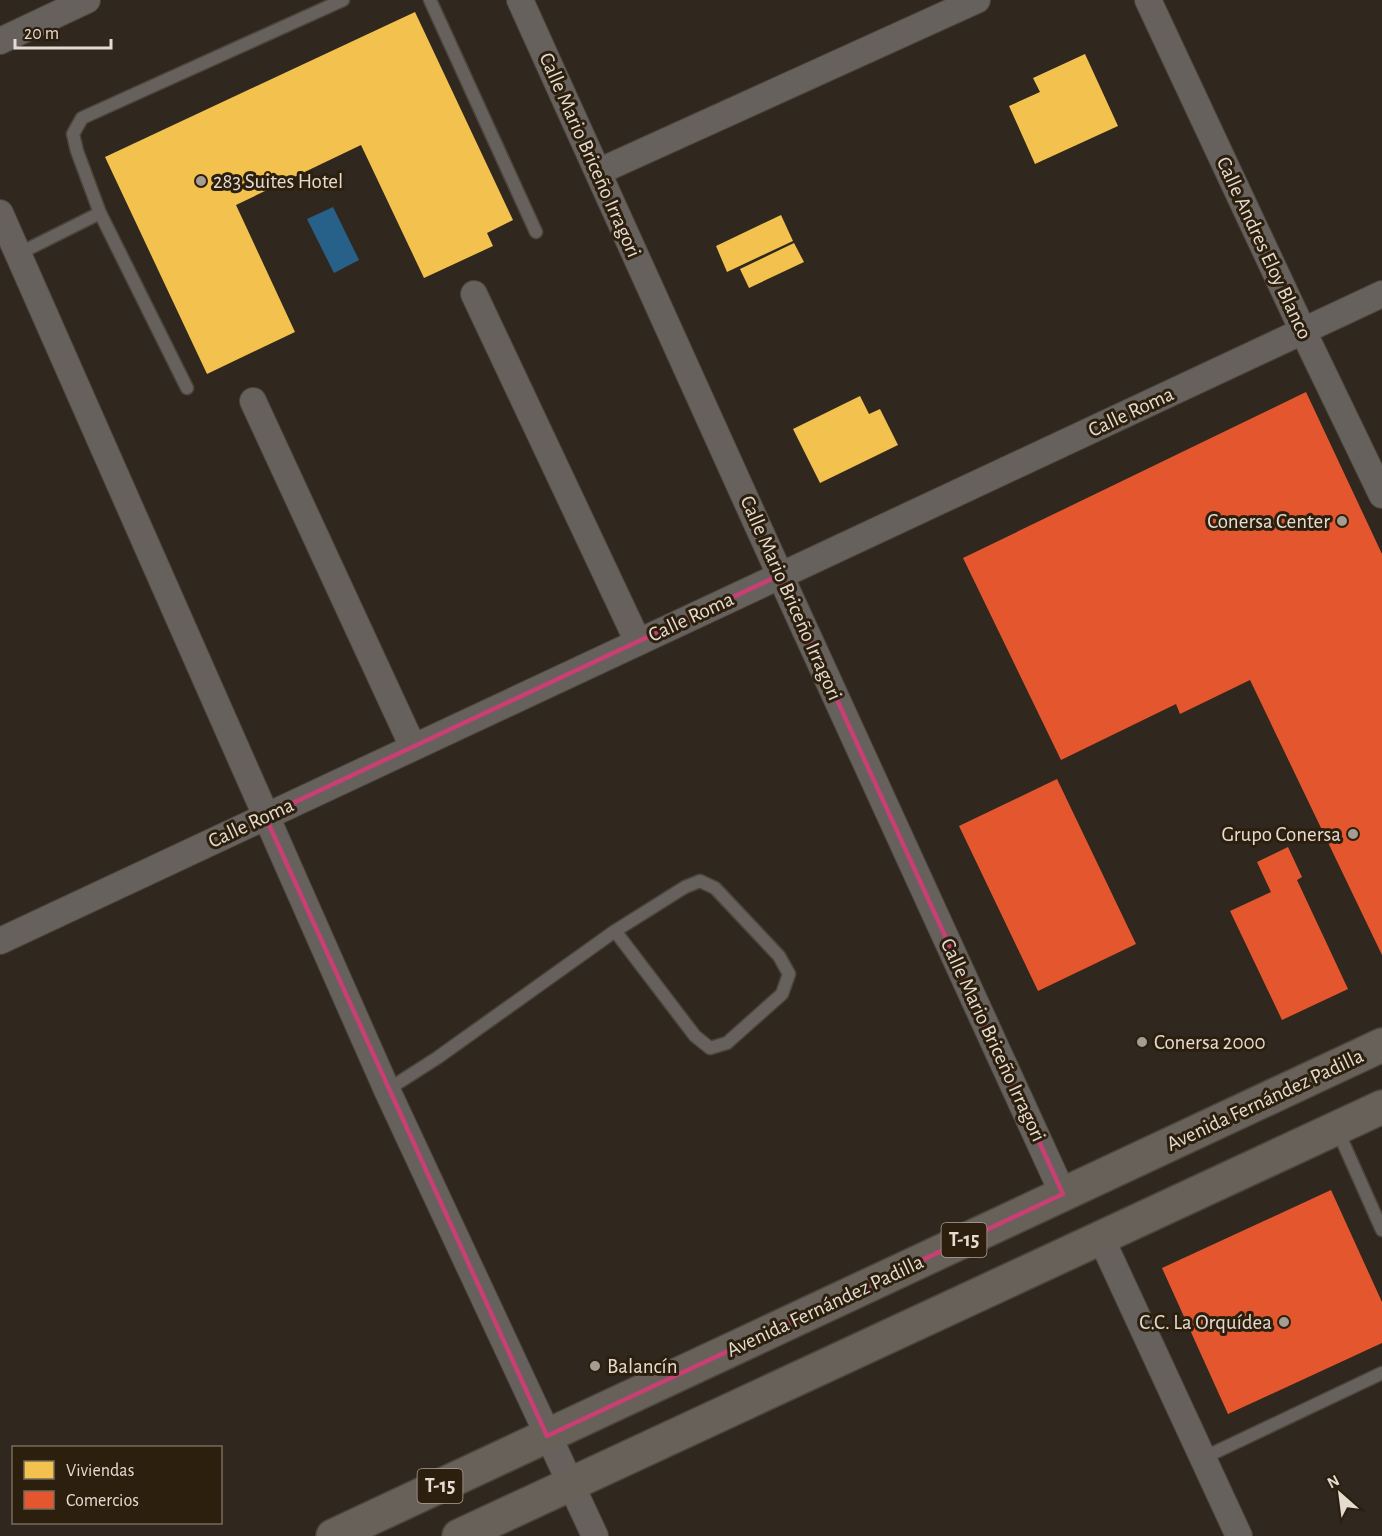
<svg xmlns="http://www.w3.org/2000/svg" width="1382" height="1536" font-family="'Alegreya Sans',sans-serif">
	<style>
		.water { fill: #27618a }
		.homes { fill: #f2c14e }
		.shops { fill: #e4572e }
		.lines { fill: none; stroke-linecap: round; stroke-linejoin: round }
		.lane-casing { stroke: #4b453c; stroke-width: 15 }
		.street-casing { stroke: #4b453c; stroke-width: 28 }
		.primary-casing { stroke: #4b453c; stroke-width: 36 }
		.lane { stroke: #66615c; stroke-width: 12 }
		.street { stroke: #66615c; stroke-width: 26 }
		.primary { stroke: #67615a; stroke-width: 33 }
		.marked { fill: none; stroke: #c93f73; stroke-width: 4.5; stroke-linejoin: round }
		.poi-dot { fill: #a69d92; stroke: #2d1f0e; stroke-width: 2 }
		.labels { text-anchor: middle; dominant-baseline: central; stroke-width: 6; stroke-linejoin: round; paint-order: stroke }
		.shield { fill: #2d1f0e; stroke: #aea396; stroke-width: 1.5 }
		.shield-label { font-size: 20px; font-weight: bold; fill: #e5dcd1 }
		.street-label { font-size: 21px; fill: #e5dcd1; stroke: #2d1f0e }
		.poi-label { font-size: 21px; fill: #e5dcd1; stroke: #2d1f0e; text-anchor: start }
	</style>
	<rect width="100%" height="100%" fill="#30281e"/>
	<!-- water -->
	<path class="water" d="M333 207 359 260 334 273 307 219Z"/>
	<!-- homes -->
	<path class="homes" d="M415 12 513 220 487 233 493 246 424 278 361 145 236 205 295 332 207 374 105 157Z
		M1085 54 1118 126 1035 164 1009 106 1040 92 1033 78Z
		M781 215 793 241 727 272 716 246Z
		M794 243 804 262 749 288 740 269Z
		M860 396 869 414 880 409 898 445 820 483 793 429Z"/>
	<!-- shops -->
	<path class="shops" d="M1306 392 1382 554V955L1250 680 1180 714 1176 704 1061 760 963 558Z
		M1057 779 1136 944 1038 991 959 826Z
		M1288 847 1302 877 1297 880 1348 989 1282 1020 1230 911 1271 892 1257 862Z
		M1331 1190 1382 1302V1343L1228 1414 1162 1268Z"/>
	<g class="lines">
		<!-- lane casing -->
		<g class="lane-casing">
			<path id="lane" d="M430 0 536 232
				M100 213 187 388
				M18 254 100 213 77 151 73 134 82 118 343 0
				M387 1090 437 1058 615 931 685 887 700 881 715 888 779 956 789 974 782 994 727 1043 710 1048 695 1036 615 931
				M1337 1129 1382 1230
				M1203 1458 1382 1373"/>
		</g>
		<!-- street casing -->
		<g class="street-casing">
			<path id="street" d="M520 0 780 575 1063 1194
				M1148 0 1303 331 1382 495
				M0 41 87 0
				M598 172 977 0
				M0 213 387 1090 595 1536
				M474 294 638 642
				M253 401 413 747
				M0 941 1382 294
				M1101 1238 1239 1536"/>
		</g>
		<!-- primary casing -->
		<g class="primary-casing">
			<path id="primary" d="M333 1536 1382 1045
				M459 1536 1382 1107"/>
		</g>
		<!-- lane -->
		<use href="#lane" class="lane"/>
		<!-- street -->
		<use href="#street" class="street"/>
		<!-- primary -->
		<use href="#primary" class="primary"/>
	</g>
	<!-- marked area -->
	<path class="marked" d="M780 575 1063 1194 547 1436 265 816Z"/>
	<!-- markers -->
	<g class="poi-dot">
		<circle cx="201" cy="181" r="6"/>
		<circle cx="1342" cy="521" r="6"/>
		<circle cx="1353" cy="834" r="6"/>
		<circle cx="1142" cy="1042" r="6"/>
		<circle cx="1284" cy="1322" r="6"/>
		<circle cx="595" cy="1366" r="6"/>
	</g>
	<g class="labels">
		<!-- shield labels -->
		<g class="shield">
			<rect x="941.5" y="1223" width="45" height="34" rx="4.5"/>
			<rect x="417.5" y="1469" width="45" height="34" rx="4.5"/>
		</g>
		<g class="shield-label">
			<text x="964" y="1240">T-15</text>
			<text x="440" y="1486">T-15</text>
		</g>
		<!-- street labels -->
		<g class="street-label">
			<text transform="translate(590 155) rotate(66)">Calle Mario Briceño Irragori</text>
			<text transform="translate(1264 248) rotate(65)">Calle Andres Eloy Blanco</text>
			<text transform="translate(1131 412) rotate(-25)">Calle Roma</text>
			<text transform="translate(791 598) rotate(66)">Calle Mario Briceño Irragori</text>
			<text transform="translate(691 617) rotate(-25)">Calle Roma</text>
			<text transform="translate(251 823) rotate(-25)">Calle Roma</text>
			<text transform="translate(993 1040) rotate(65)">Calle Mario Briceño Irragori</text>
			<text transform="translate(1265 1100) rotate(-25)">Avenida Fernández Padilla</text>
			<text transform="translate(825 1306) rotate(-25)">Avenida Fernández Padilla</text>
		</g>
		<!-- poi labels -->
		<g class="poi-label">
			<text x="213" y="181">283 Suites Hotel</text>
			<text x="1330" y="521" text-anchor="end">Conersa Center</text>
			<text x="1341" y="834" text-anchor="end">Grupo Conersa</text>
			<text x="1154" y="1042">Conersa 2000</text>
			<text x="1272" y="1322" text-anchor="end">C.C. La Orquídea</text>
			<text x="607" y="1366">Balancín</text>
		</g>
	</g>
	<!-- legend -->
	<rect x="12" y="1446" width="210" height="78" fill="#2d1f0e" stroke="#776b5c" stroke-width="1.5"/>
	<rect x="24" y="1461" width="30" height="18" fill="#f2c14e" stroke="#776b5c" stroke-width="1.5"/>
	<text x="66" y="1476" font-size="18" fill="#e5dcd1">Viviendas</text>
	<rect x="24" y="1491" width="30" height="18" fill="#e4572e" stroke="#776b5c" stroke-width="1.5"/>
	<text x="66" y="1506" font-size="18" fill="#e5dcd1">Comercios</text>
	<!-- north arrow -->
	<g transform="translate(1340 1494) rotate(332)" stroke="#2d1f0e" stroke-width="4.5" paint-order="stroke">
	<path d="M0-4.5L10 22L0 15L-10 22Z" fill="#e5dcd1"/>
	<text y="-9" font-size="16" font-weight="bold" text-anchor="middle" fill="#e5dcd1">N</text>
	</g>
	<!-- scale -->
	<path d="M15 39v9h96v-9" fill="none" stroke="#e5dcd1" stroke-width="3"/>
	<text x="24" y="39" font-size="18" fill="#e5dcd1" stroke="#2d1f0e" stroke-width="4.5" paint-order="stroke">20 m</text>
</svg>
